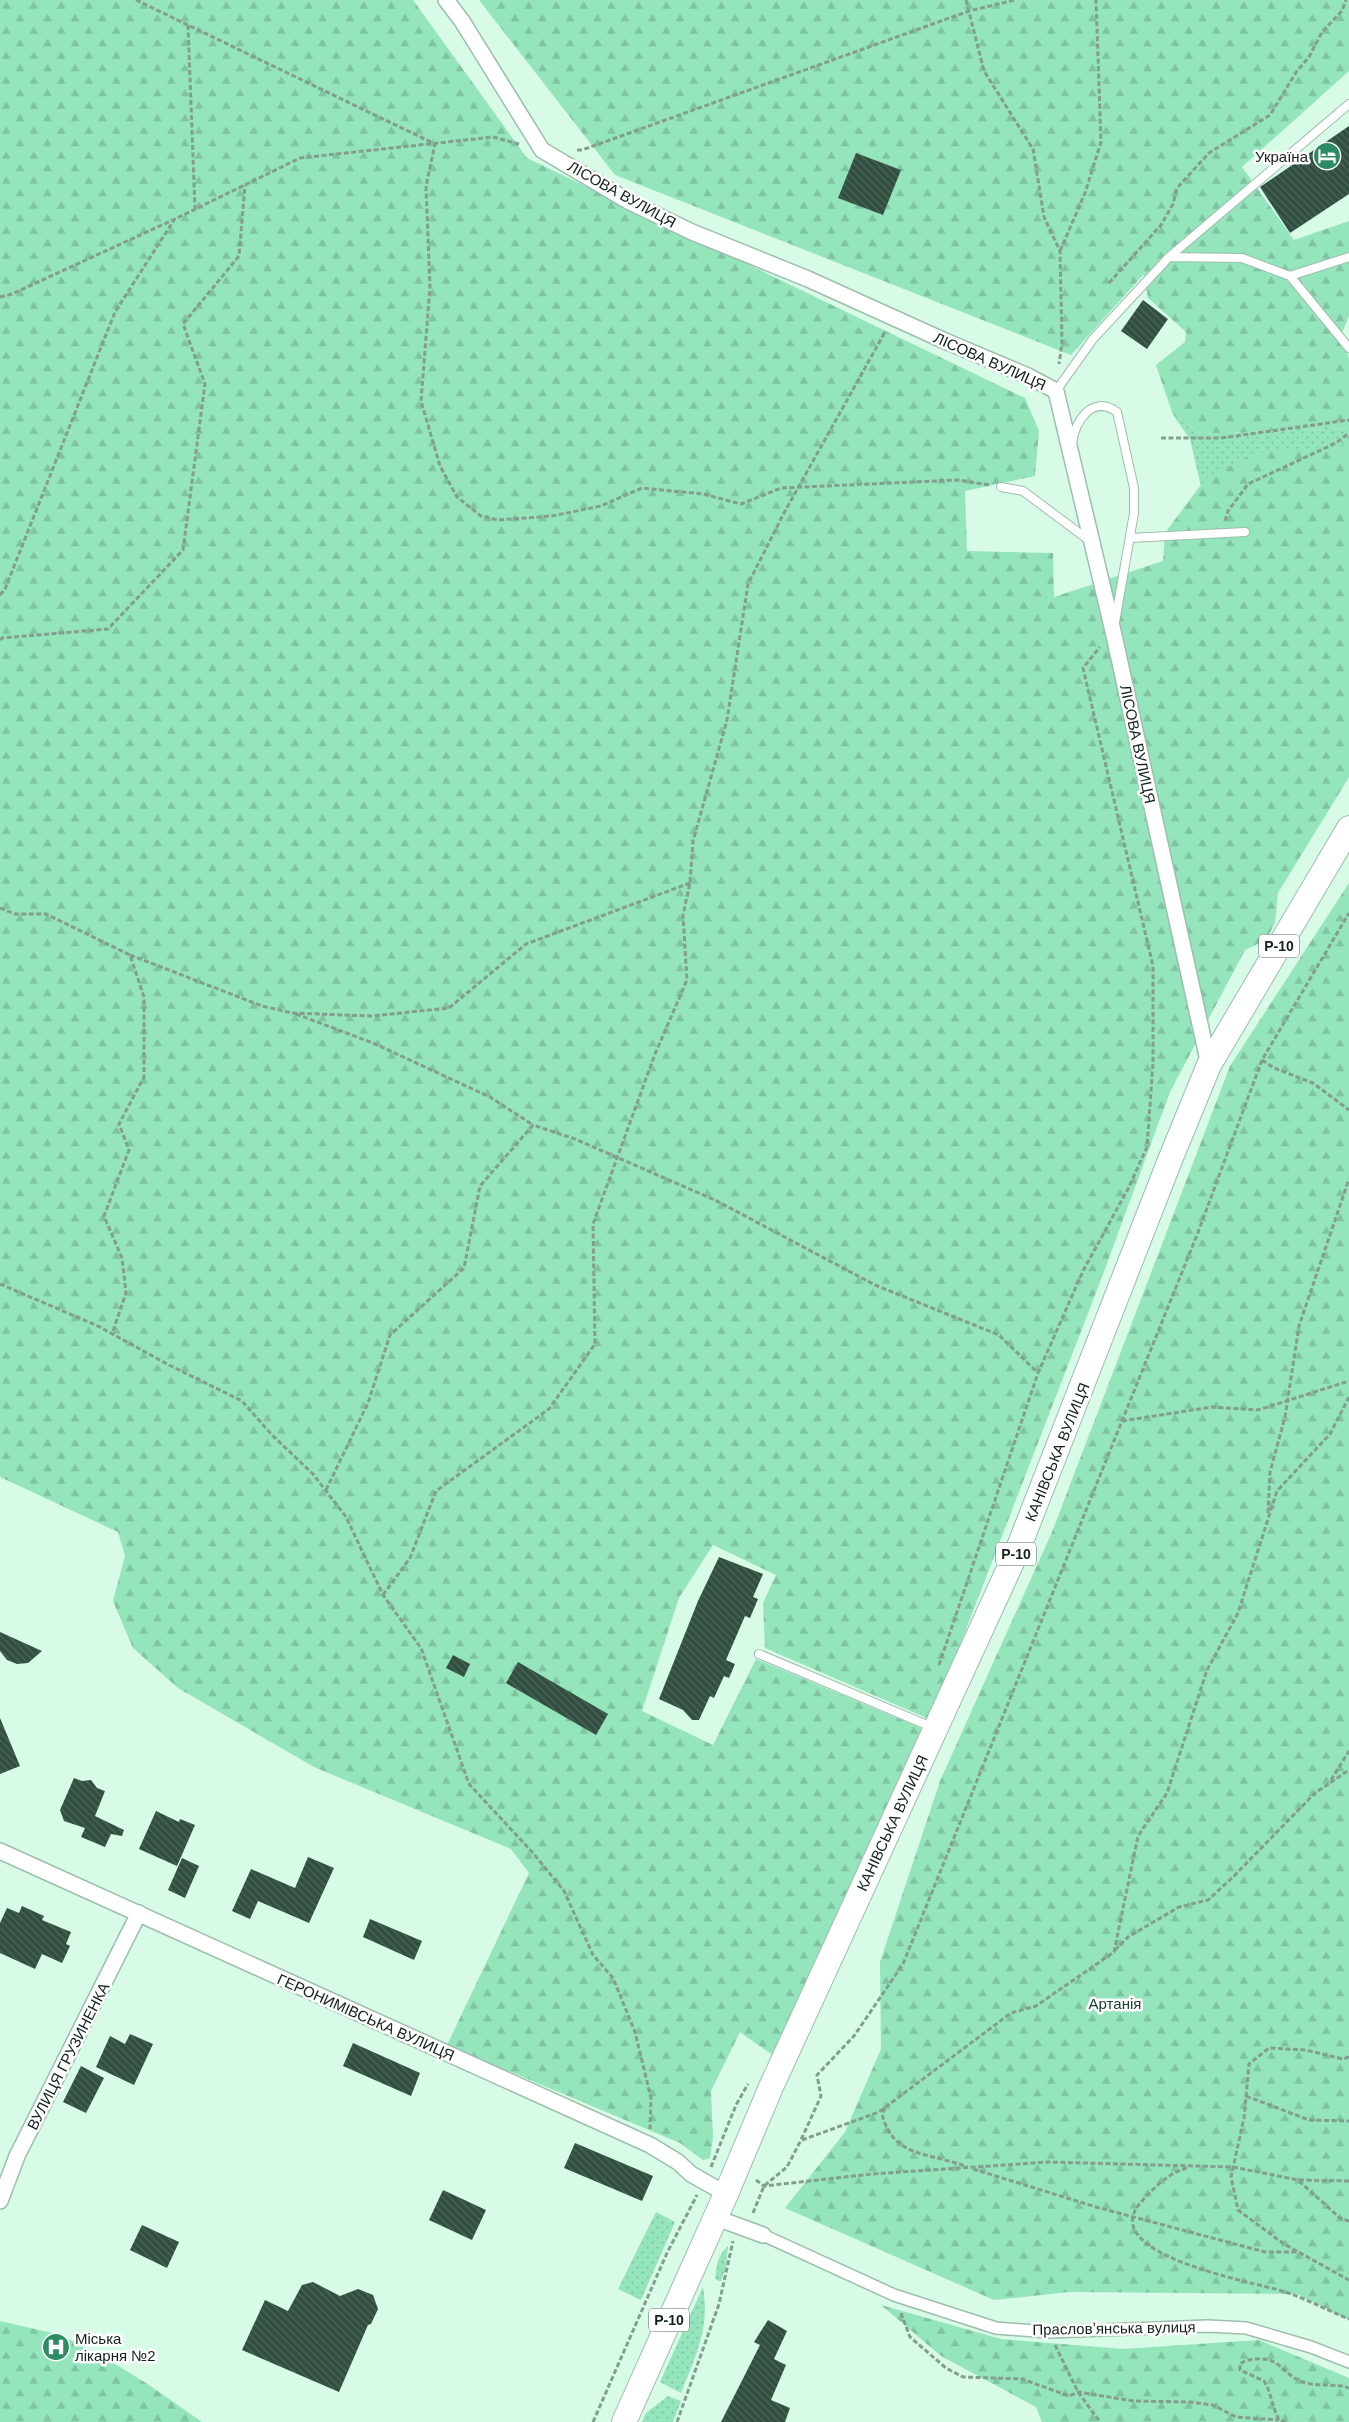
<svg xmlns="http://www.w3.org/2000/svg" width="1349" height="2422" font-family="Arial,sans-serif">
	<style>
		.grass { fill: url(#grass-dots) }
		.forest { fill: url(#forest-firs) }
		.building { fill: url(#building-back-hatch) }
		.lines { fill: none; stroke-linecap: round; stroke-linejoin: round }
		.service-casing { stroke: #9cbeac; stroke-width: 10 }
		.pedestrian-casing { stroke: #9cbeac; stroke-width: 14 }
		.minor-casing { stroke: #9cbeac; stroke-width: 18 }
		.primary-casing { stroke: #9cbeac; stroke-width: 26 }
		.path { stroke: #839d8f; stroke-width: 3; stroke-dasharray: 5 2.5; stroke-linecap: butt }
		.service { stroke: #fff; stroke-width: 8 }
		.pedestrian { stroke: #fff; stroke-width: 11 }
		.minor { stroke: #fff; stroke-width: 15 }
		.primary { stroke: #fff; stroke-width: 24 }
		.labels { text-anchor: middle; dominant-baseline: central; stroke-width: 5; stroke-linejoin: round; paint-order: stroke }
		.shield { fill: #fefefe; stroke: #5a645f; stroke-width: 1 }
		.shield-label { font-size: 14px; font-weight: bold; fill: #14221b }
		.poi-label { font-size: 15px; fill: #14221b; stroke: #fefefe; text-anchor: end }
		.street-label { font-size: 15px; fill: #14221b; stroke: #fefefe }
		.park-label { font-size: 15px; fill: #1a402e; stroke: #fefefe }
	</style>
	<defs>
		<pattern id="grass-dots" width="8" height="8" patternUnits="userSpaceOnUse" patternTransform="scale(1.25)"><rect width="8" height="8" fill="#94e4bc"/><path d="M2 2h.1M6 6h.1" fill="none" stroke="#7fc3a1" stroke-width="1.8" stroke-linecap="round"/></pattern>
		<pattern id="forest-firs" width="22" height="20" patternUnits="userSpaceOnUse" patternTransform="scale(1.25)"><rect width="22" height="20" fill="#94e4bc"/><path d="M5 1l3.5 6h-7zM16 11l3.5 6h-7z" fill="#7fc3a1"/></pattern>
		<pattern id="building-back-hatch" width="6" height="6" patternUnits="userSpaceOnUse" patternTransform="scale(1.25)"><rect width="6" height="6" fill="#314f40"/><path d="M-1 5l2 2M0 0l6 6M5-1l2 2" fill="none" stroke="#4c6559"/></pattern>
	</defs>
	<rect width="100%" height="100%" fill="#d7fbe7"/>
	<!-- grass -->
	<path class="grass" d="M1173 415 1201 434 1349 428V484L1209 521 1190 439Z
		M656 2212 675 2222 641 2300 618 2289Z
		M728 2246 726 2267 721 2281H719L715 2279C717 2265 717 2256 728 2246Z
		M703 2287C710 2328 696 2355 681 2393L660 2382Z
		M668 2396 681 2401 673 2422H642L646 2413Z"/>
	<!-- forest -->
	<path class="forest" d="M0 0H413L527 158 1025 398 1039 431 1035 476 965 491 967 551 1053 553 1054 597 1163 561 1165 533 1206 478 1254 453 1349 445V777L1278 893 1275 923 1266 940 1245 950 1170 1092 1102 1277 931 1720 765 1648 763 1603 776 1575 713 1545 679 1598 642 1711 713 1745 756 1659 926 1730 774 2056 740 2032 711 2091 713 2137 710 2158 703 2160 680 2143 447 2045 529 1873 511 1849 314 1767 178 1688 133 1648 113 1601 125 1556 118 1532 0 1477Z
		M479 0H1349V71L1242 167 1294 240 1349 221V316L1342 333 1349 359V428L1201 434 1173 415 1156 365 1185 342 1186 332 1148 298 1144 274 1071 355 615 175Z
		M1349 883V2320L1297 2294 1069 2292 994 2300 785 2208 845 2132 881 2049 880 1962 940 1781 1052 1532 1230 1066Z
		M881 2305 1001 2339 1123 2349 1259 2340 1349 2378V2422H1042L1036 2407 941 2356Z
		M0 2321 61 2335 107 2359 149 2385 202 2422H0Z"/>
	<!-- building -->
	<path class="building" d="M1349 126V194L1290 233 1260 187Z
		M856 153 901 170 883 215 838 198Z
		M1143 300 1168 319 1147 349 1121 331Z
		M719 1557 763 1574 753 1597 758 1599 750 1618 745 1616 726 1660 735 1664 729 1678 724 1676 714 1698 710 1696 699 1720H692L683 1710 659 1699 698 1601Z
		M0 1632 42 1651 28 1663 17 1664 7 1660 0 1651Z
		M453 1655 470 1664 464 1677 446 1668Z
		M518 1662 608 1714 596 1735 506 1683Z
		M0 1718 20 1766 0 1774Z
		M74 1778 82 1781 91 1780 97 1788 105 1791 95 1816 124 1830 122 1836 111 1834 105 1847 81 1837 85 1828 64 1821 60 1810Z
		M156 1811 179 1822 180 1819 195 1825 177 1866 139 1849Z
		M308 1857 334 1868 309 1923 258 1901 250 1919 232 1911 251 1869 295 1888Z
		M182 1858 199 1866 185 1898 168 1890Z
		M22 1906 44 1916 42 1920 71 1932 66 1944 70 1946 62 1963 42 1954 35 1969 0 1953V1923L7 1908 19 1913Z
		M370 1919 422 1941 414 1960 363 1937Z
		M130 2034 153 2044 134 2085 96 2067 110 2036 125 2044Z
		M353 2043 420 2073 411 2096 343 2066Z
		M81 2066 104 2078 86 2113 63 2102Z
		M575 2143 653 2176 642 2201 564 2168Z
		M443 2190 486 2210 472 2240 429 2220Z
		M142 2225 179 2242 167 2268 130 2250Z
		M313 2282 340 2296 358 2289 373 2295 378 2309 371 2324 368 2325 339 2392 242 2350 265 2300 288 2311 302 2285Z
		M768 2320 787 2331 774 2359 786 2365 771 2400 790 2408 785 2422H721L760 2345 754 2342Z"/>
	<g class="lines">
		<!-- service casing -->
		<g class="service-casing">
			<path id="service" d="M1169 257 1349 104
				M1290 276 1349 348
				M1056 391 1093 339 1169 257 1242 258 1290 276 1349 257
				M1072 444C1075 421 1092 394 1117 412L1134 488V513L1115 622
				M1001 487 1023 491 1090 541
				M1130 538 1245 532
				M759 1654 934 1728"/>
		</g>
		<!-- pedestrian casing -->
		<g class="pedestrian-casing">
			<path id="pedestrian" d="M763 2235 894 2295 996 2328 1049 2332 1208 2326 1246 2328 1311 2347 1349 2362"/>
		</g>
		<!-- minor casing -->
		<g class="minor-casing">
			<path id="minor" d="M446 0 462 21 542 150 628 201 692 232 808 279 945 341 1028 376 1056 391 1113 631 1209 1065
				M0 1851 650 2145 678 2162 691 2174 726 2194
				M0 2201 17 2156 139 1913
				M714 2217 763 2235"/>
		</g>
		<!-- primary casing -->
		<g class="primary-casing">
			<path id="primary" d="M624 2422 726 2194 771 2087 1018 1549 1170 1160 1209 1065 1349 828"/>
		</g>
		<!-- path -->
		<path class="path" d="M136 0 435 144 426 186 430 287 421 401 440 466 457 497 481 516 498 520 552 516 601 506 642 488 703 494 741 504 781 488 958 480 990 485
			M966 0 984 71 1033 149 1044 217 1060 251 1062 343 1059 364
			M188 25 195 209
			M577 150H582L969 11 1015 0
			M1060 251 1085 193 1101 142 1096 0
			M1109 283 1161 225 1173 204 1177 188 1209 153 1270 115 1297 71 1309 57 1322 32 1342 11 1346 0
			M0 297 12 294 175 219 300 158 493 137 519 144
			M1161 438H1221L1349 420
			M1225 521 1228 511 1248 484 1336 443 1349 433
			M0 595 5 589 115 312 174 220
			M0 640 2 638 108 629 183 550 205 384 183 324 239 256 245 185
			M0 908 15 914H46L130 955 144 997V1077L119 1124 129 1150 104 1216 122 1258 126 1293 112 1334
			M130 955 262 1006 292 1013 372 1016 449 1008 526 944 690 883
			M296 1014 373 1043 490 1097 533 1125
			M1262 1060 1274 1068 1313 1083 1349 1110
			M0 1284 98 1326 169 1365 242 1401 272 1435 313 1474 346 1517 383 1595 421 1648 469 1784 533 1853 564 1891 593 1955 613 1978 635 2032 651 2098 650 2129
			M1122 1421 1212 1407 1258 1410 1349 1381
			M326 1490 368 1403 390 1335 464 1268 480 1186 533 1125 575 1139 715 1200 875 1285 999 1335 1038 1373
			M1268 1513 1270 1472 1285 1417 1299 1326 1349 1179
			M383 1595 410 1558 436 1491 549 1409 595 1344 593 1224 655 1054 687 980 683 915 690 883 693 841 727 720 748 584 784 513 885 332
			M939 1665 1038 1373 1083 1271 1129 1187 1147 1147 1153 1063V966L1083 668 1100 647
			M1331 1780 1349 1751
			M1115 1950 1128 1937 1179 1907 1208 1900 1233 1877 1315 1793 1349 1770
			M1349 2057 1343 2059 1306 2050 1269 2048 1249 2064 1244 2118 1231 2177 1238 2210 1284 2244 1349 2280
			M1246 2096 1309 2120 1349 2121
			M885 2108 882 2114C893 2159 931 2152 967 2167
			M802 2140 879 2112 1011 2013 1036 2006 1114 1952 1138 1836 1167 1793 1207 1670 1238 1613 1277 1491 1330 1434 1349 1397
			M711 2167 736 2105 748 2084
			M1187 2168C1168 2173 1155 2187 1142 2201 1092 2254 1254 2282 1282 2291 1305 2298 1326 2310 1349 2319
			M973 2169 1096 2207 1265 2252H1298
			M756 2180 764 2186 872 2174 1048 2162 1233 2167 1298 2180 1349 2181
			M1299 2181 1340 2218 1349 2221
			M753 2213 764 2186 787 2167 801 2140 821 2096 817 2075 854 2036 903 1964 1197 1235 1262 1060 1349 913
			M901 2313 910 2337 946 2368 963 2377 1022 2379 1069 2396 1078 2392 1134 2401 1190 2402 1213 2405 1236 2417 1279 2420
			M1055 2345 1078 2392 1100 2422
			M593 2422 667 2253 697 2195
			M677 2422 719 2304 733 2241
			M1286 2422 1279 2420C1272 2407 1272 2394 1264 2381L1240 2370V2364C1247 2358 1266 2357 1274 2362 1283 2367 1290 2378 1303 2382 1318 2387 1335 2383 1349 2388"/>
		<!-- service -->
		<use href="#service" class="service"/>
		<!-- pedestrian -->
		<use href="#pedestrian" class="pedestrian"/>
		<!-- minor -->
		<use href="#minor" class="minor"/>
		<!-- primary -->
		<use href="#primary" class="primary"/>
	</g>
	<!-- icons -->
	<defs>
		<g id="hotel-disc" transform="scale(1.4375)"><circle r="9.5" fill="#2e8c64" stroke="#fefefe"/><path d="M-6-4.5h1.5V1H6V5H4.5V3h-9V5H-6ZM-4 0a1.8 1.8 0 1 1 3.6 0ZM.5 0V-2.5h3Q6-2.5 6 0Z" fill="#fff"/></g>
		<g id="hospital-disc" transform="scale(1.4375)"><circle r="9.5" fill="#2e8c64" stroke="#fefefe"/><path d="M-5-5h3v3.5h4V-5h3V5h-3V1.5h-4V5h-3Z" fill="#fff"/></g>
	</defs>
	<g fill-rule="evenodd">
		<use href="#hotel-disc" x="1327" y="156"/>
		<use href="#hospital-disc" x="56" y="2347"/>
	</g>
	<g class="labels">
		<!-- shield labels -->
		<g class="shield">
			<rect x="1259" y="934.5" width="40" height="23" rx="4"/>
			<rect x="996" y="1542.5" width="40" height="23" rx="4"/>
			<rect x="649" y="2308.5" width="40" height="23" rx="4"/>
		</g>
		<g class="shield-label">
			<text x="1279" y="946">Р-10</text>
			<text x="1016" y="1554">Р-10</text>
			<text x="669" y="2320">Р-10</text>
		</g>
		<!-- poi labels -->
		<g class="poi-label">
			<text x="1308" y="156">Україна</text>
			<text x="75" y="2338" text-anchor="start">Міська<tspan x="75" dy="17">лікарня №2</tspan></text>
		</g>
		<!-- street labels -->
		<g class="street-label">
			<text transform="translate(622 194) rotate(29)">ЛІСОВА ВУЛИЦЯ</text>
			<text transform="translate(990 361) rotate(24)">ЛІСОВА ВУЛИЦЯ</text>
			<text transform="translate(1138 744) rotate(78)">ЛІСОВА ВУЛИЦЯ</text>
			<text transform="translate(1057 1452) rotate(-68)">КАНІВСЬКА ВУЛИЦЯ</text>
			<text transform="translate(892 1823) rotate(-65)">КАНІВСЬКА ВУЛИЦЯ</text>
			<text transform="translate(366 2017) rotate(24)">ГЕРОНИМІВСЬКА ВУЛИЦЯ</text>
			<text transform="translate(68 2056) rotate(-63)">ВУЛИЦЯ ГРУЗИНЕНКА</text>
			<text transform="translate(1114 2328) rotate(-1)">Прасловʼянська вулиця</text>
		</g>
		<!-- park labels -->
		<g class="park-label">
			<text x="1115" y="2003">Артанія</text>
		</g>
	</g>
</svg>
